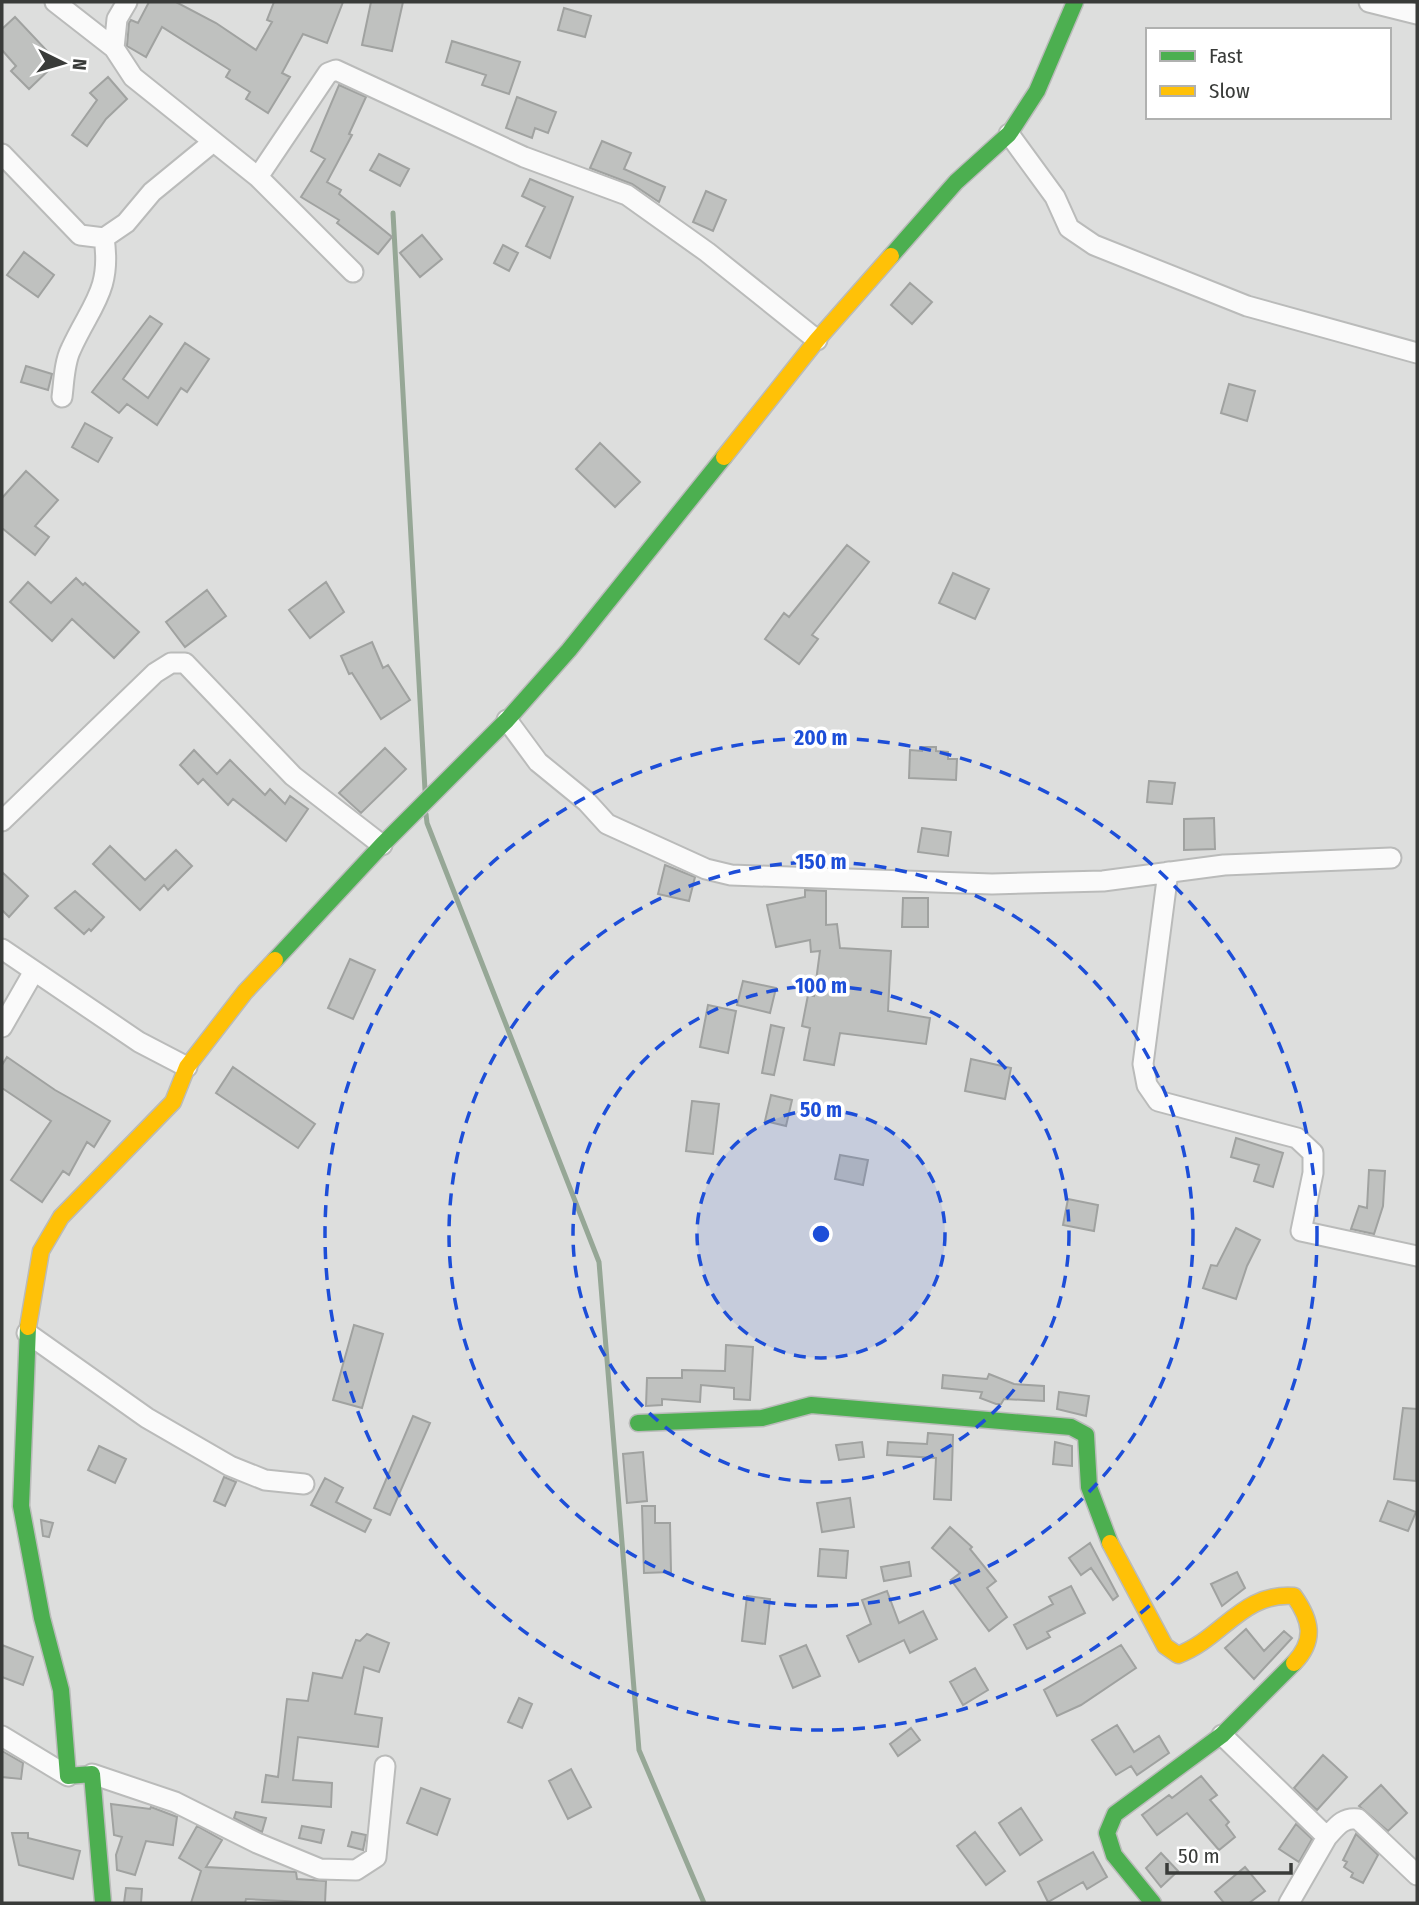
<svg xmlns="http://www.w3.org/2000/svg" width="1419" height="1905" font-family="'Fira Sans Condensed',sans-serif">
	<style>
		.lines { fill: none; stroke-linecap: round; stroke-linejoin: round }
		.stream { stroke: #96a796; stroke-width: 5 }
		.building { fill: #bfc1bf; stroke: #a0a2a0; stroke-width: 2 }
		.street-casing { stroke: #babbba; stroke-width: 23 }
		.fast-casing { stroke: #babbba; stroke-width: 19 }
		.slow-casing { stroke: #babbba; stroke-width: 19 }
		.street { stroke: #fafafa; stroke-width: 19 }
		.fast { stroke: #4caf50; stroke-width: 16 }
		.slow { stroke: #ffc107; stroke-width: 16 }
		.ring { fill: none; stroke: #1d4ed8; stroke-width: 3.5; stroke-dasharray: 12 9 }
		.centre { fill: #1d4ed8; stroke: #fff; stroke-width: 3.5 }
		.ring-label { font-size: 21px; text-anchor: middle; font-weight: bold; fill: #1d4ed8; stroke: #fff; stroke-width: 7; stroke-linejoin: round; paint-order: stroke }
	</style>
	<rect width="100%" height="100%" fill="#dddedd"/>
	<g class="lines">
		<!-- stream -->
		<path class="stream" d="M393 213 425 790
			M426 814 427 823 599 1262 639 1750 704 1903"/>
	</g>
	<!-- building -->
	<path class="building" d="M149 2H176L216 23 256 50 272 22 267 20 274 2H343L327 43 303 34 282 73 290 77 268 113 246 99 250 92 226 77 230 70 162 27 146 57 127 46 129 23 131 20 138 23Z
		M371 2H403L392 51 362 45Z
		M564 8 591 16 585 37 558 30Z
		M15 17 50 54 46 57 54 65 29 89 11 71 16 66 2 50V29Z
		M452 41 520 62 509 94 482 85 486 75 446 62Z
		M108 77 127 99 106 119 87 146 72 135 97 100 90 93Z
		M339 85 366 97 349 134 352 135 327 182 341 190 339 194 392 237 378 254 337 223 339 220 301 197 325 159 311 151Z
		M517 97 556 112 548 133 535 128 532 138 506 128Z
		M602 141 631 153 624 169 665 187 659 202 632 184 590 168Z
		M379 154 409 169 400 186 370 170Z
		M530 179 573 197 550 258 526 246 545 207 522 196Z
		M706 191 726 200 713 231 693 222Z
		M422 235 442 259 420 277 400 253Z
		M503 245 518 253 509 271 494 263Z
		M24 252 54 275 38 297 7 275Z
		M910 283 932 302 912 324 891 305Z
		M150 316 162 324 123 379 148 398 185 343 209 359 187 392 181 388 157 425 127 404 119 413 92 392Z
		M26 366 52 374 48 390 21 382Z
		M1229 384 1255 391 1247 421 1221 413Z
		M85 423 112 438 98 462 72 447Z
		M600 443 640 482 615 507 576 469Z
		M26 471 58 500 35 526 49 537 35 555 2 528V498Z
		M847 545 869 562 812 635 818 639 799 664 765 639 784 613 789 617Z
		M953 573 989 589 975 619 939 603Z
		M76 578 83 585 85 583 139 632 114 658 72 619 52 641 10 602 28 582 51 603Z
		M326 582 344 612 310 638 289 610Z
		M207 590 226 616 185 647 166 622Z
		M372 642 383 668 388 665 410 700 381 719 352 673 349 674 341 656Z
		M922 747H936V751L948 752V759H957L956 780 909 778 910 750 922 751Z
		M385 748 406 769 361 813 339 793Z
		M194 750 217 774 230 760 265 795 270 789 285 804 290 796 308 809 286 841 233 799 228 805 203 779 198 784 180 765Z
		M1149 781 1175 783 1172 804 1147 802Z
		M1214 818 1215 849 1184 850V819Z
		M922 828 951 832 948 856 918 852Z
		M110 846 145 880 176 850 192 866 168 890 164 885 140 910 93 864Z
		M665 865 695 877 689 901 658 894Z
		M2 872 28 896 9 917 2 910Z
		M805 890 826 891V925L837 924 840 948 891 951 888 1011 930 1018 926 1044 840 1033 834 1065 804 1060 810 1028 802 1026 808 995 814 996 820 951 811 952 810 940 776 947 767 905 805 897Z
		M75 891 104 917 91 931 89 929 84 934 55 908Z
		M903 898H928V927H902Z
		M350 959 375 970 353 1019 328 1008Z
		M743 981 776 988 770 1013 737 1005Z
		M708 1005 736 1011 728 1053 700 1047Z
		M771 1025 784 1028 774 1075 762 1073Z
		M7 1057 55 1090 110 1121 94 1147 87 1142 69 1175 63 1171 42 1202 11 1180 51 1121 2 1088V1065Z
		M971 1059 1011 1068 1005 1099 965 1091Z
		M233 1067 315 1124 298 1148 216 1093Z
		M771 1095 792 1100 786 1126 765 1121Z
		M692 1101 719 1104 713 1154 686 1151Z
		M1236 1138 1283 1153 1273 1187 1254 1181 1259 1165 1231 1157Z
		M840 1155 868 1160 863 1185 835 1179Z
		M1369 1170 1385 1171 1383 1206 1374 1234 1351 1229 1359 1206 1367 1208Z
		M1068 1199 1098 1205 1094 1231 1063 1225Z
		M1236 1228 1260 1240 1247 1266 1236 1299 1203 1288 1211 1265 1217 1266Z
		M354 1325 383 1334 362 1408 333 1400Z
		M726 1345 753 1347 750 1400 734 1399V1388L701 1385 700 1402 662 1399V1405L646 1406 647 1378H682V1370L725 1371Z
		M989 1374 1014 1384 1044 1386V1401L1004 1399 1001 1404H996L980 1398 982 1392 942 1388 943 1375 987 1379Z
		M1059 1392 1089 1396 1086 1416 1057 1409Z
		M1403 1408 1417 1409 1416 1481 1394 1479Z
		M413 1416 430 1423 390 1515 374 1508Z
		M928 1433 953 1435 951 1500 934 1499 936 1458 887 1455 888 1442 927 1444Z
		M862 1442 864 1457 839 1460 836 1445Z
		M1055 1442 1072 1446V1466L1053 1464Z
		M99 1446 126 1459 115 1483 88 1470Z
		M643 1452 647 1501 627 1503 623 1454Z
		M224 1477 236 1482 225 1506 214 1501Z
		M325 1478 343 1488 336 1502 371 1520 365 1532 311 1505Z
		M850 1498 854 1527 822 1532 817 1503Z
		M1388 1501 1416 1512 1408 1531 1380 1521Z
		M642 1506H655V1523H670L671 1572 644 1573Z
		M41 1520 53 1523 49 1537 43 1536Z
		M950 1527 972 1547 970 1549 996 1581 987 1588 1007 1617 989 1631 951 1580 960 1573 932 1548Z
		M1090 1543 1118 1596 1113 1600 1091 1568 1081 1575 1069 1558Z
		M820 1549 848 1551 846 1578 818 1576Z
		M909 1562 911 1576 884 1581 881 1567Z
		M1237 1572 1245 1588 1222 1606 1211 1584Z
		M1071 1586 1085 1613 1047 1632 1050 1637 1027 1649 1014 1625 1053 1604 1049 1597Z
		M887 1591 899 1623 923 1611 937 1639 910 1653 904 1640 859 1662 847 1636 871 1624 862 1600Z
		M747 1596 770 1599 765 1644 742 1641Z
		M1246 1629 1264 1651 1284 1631 1292 1638 1254 1679 1225 1648Z
		M367 1634 389 1643 379 1672 364 1667 355 1714 382 1718 378 1747 298 1737 293 1780 332 1783 331 1807 262 1802 266 1775 278 1777 287 1699 308 1701 313 1673 342 1678 356 1640 360 1641Z
		M2 1645 33 1657 23 1685 2 1677Z
		M806 1645 820 1676 793 1688 780 1656Z
		M1121 1645 1136 1668 1081 1705 1057 1716 1044 1690Z
		M975 1668 988 1690 963 1705 950 1682Z
		M519 1698 532 1704 522 1728 508 1722Z
		M1117 1725 1134 1752 1159 1736 1169 1753 1137 1775 1131 1766 1116 1775 1092 1740Z
		M911 1728 920 1740 898 1756 890 1744Z
		M2 1751 23 1763 21 1779 2 1777Z
		M1323 1755 1347 1777 1317 1810 1294 1788Z
		M571 1769 591 1807 568 1819 549 1781Z
		M1201 1776 1217 1795 1210 1800 1229 1822 1226 1825 1235 1837 1219 1850 1187 1813 1157 1835 1142 1815 1169 1795 1172 1798Z
		M1381 1785 1407 1813 1388 1831 1359 1806Z
		M421 1788 450 1799 437 1835 407 1823Z
		M111 1804 150 1809 151 1807 177 1817 173 1845 146 1841 135 1875 117 1870 116 1855 122 1837 114 1835Z
		M1021 1808 1042 1840 1020 1855 999 1823Z
		M236 1812 266 1818 262 1832 234 1818Z
		M1296 1824 1312 1839 1299 1862 1279 1849Z
		M197 1826 222 1840 206 1867 296 1872 297 1879 326 1881 325 1903 246 1899 245 1903H191L201 1871 179 1858Z
		M302 1826 324 1830 321 1843 299 1838Z
		M352 1832 366 1835 363 1850 348 1846Z
		M975 1832 1005 1871 986 1885 957 1846Z
		M12 1833H28V1838L80 1851 73 1879 19 1865Z
		M1356 1834 1378 1855 1363 1883 1351 1877 1353 1873 1344 1867 1347 1862 1343 1860Z
		M1093 1852 1107 1877 1087 1889 1083 1882 1048 1902 1038 1882Z
		M1161 1853 1178 1871 1161 1887 1146 1868Z
		M1245 1867 1265 1891 1249 1903H1224L1215 1892Z
		M126 1888 142 1889 141 1903H124Z"/>
	<g class="lines">
		<!-- street casing -->
		<g class="street-casing">
			<path id="street" d="M55 2 114 48
				M127 2 117 19 114 48 133 77 258 177 353 272
				M1369 2 1417 14
				M1009 134 1055 197 1069 228 1094 245 1247 306 1417 353
				M2 154 80 235 104 238 126 223 152 192 213 142
				M258 177 328 73 336 70 524 157 627 195 707 252 817 340
				M62 397C64 382 64 363 71 349 91 305 112 290 104 238
				M507 720 538 762 587 802 607 824 706 869 731 875 992 884 1103 881 1224 865 1391 858
				M2 821 155 673 171 663H185L293 776 382 845
				M1168 872 1143 1064 1147 1085 1158 1101 1297 1138 1313 1153V1173L1301 1231 1417 1256
				M2 949 139 1042 187 1067
				M2 1027 33 973
				M27 1333 147 1418 230 1466 265 1480 304 1484
				M1222 1735 1327 1837 1289 1903
				M2 1736 68 1776
				M92 1774 175 1802 257 1843 320 1869 356 1870 376 1857 385 1766
				M1327 1837C1337 1826 1343 1817 1358 1819L1417 1875"/>
		</g>
		<!-- fast casing -->
		<g class="fast-casing">
			<path id="fast" d="M891 256 956 182 1009 134 1037 91 1075 2
				M275 960 382 845 507 720 569 650 724 457
				M28 1327 21 1506 42 1618 61 1690 68 1776 92 1774 103 1903
				M638 1423 762 1418 811 1405 1071 1427 1086 1435 1089 1487 1110 1543
				M1153 1903 1114 1855 1107 1833 1115 1814 1222 1735 1294 1663"/>
		</g>
		<!-- slow casing -->
		<g class="slow-casing">
			<path id="slow" d="M724 457 817 340 891 256
				M28 1327 41 1251 61 1217 173 1102 187 1067 245 992 275 960
				M1110 1543 1165 1646 1178 1655C1223 1638 1242 1592 1294 1596 1311 1620 1316 1640 1294 1663"/>
		</g>
		<!-- street -->
		<use href="#street" class="street"/>
		<!-- fast -->
		<use href="#fast" class="fast"/>
		<!-- slow -->
		<use href="#slow" class="slow"/>
	</g>
	<!-- distance rings -->
	<circle cx="821" cy="1234" r="124" fill="#1d4ed8" fill-opacity=".12"/>
	<g class="ring">
		<circle cx="821" cy="1234" r="124"/>
		<circle cx="821" cy="1234" r="248"/>
		<circle cx="821" cy="1234" r="372"/>
		<circle cx="821" cy="1234" r="496"/>
	</g>
	<circle cx="821" cy="1234" r="10" class="centre"/>
	<g class="ring-label">
		<text x="821" y="745">200 m</text>
		<text x="821" y="869">150 m</text>
		<text x="821" y="993">100 m</text>
		<text x="821" y="1117">50 m</text>
	</g>
	<!-- border -->
	<rect width="1419" height="1905" fill="none" stroke="#393b39" stroke-width="7"/>
	<!-- legend -->
	<rect x="1146" y="28" width="245" height="91" fill="#ffffff" stroke="#b0b1b0" stroke-width="2"/>
	<rect x="1160" y="51" width="35" height="10" fill="#4caf50" stroke="#b0b1b0" stroke-width="2"/>
	<text x="1209" y="63" font-size="21" fill="#393b39">Fast</text>
	<rect x="1160" y="86" width="35" height="10" fill="#ffc107" stroke="#b0b1b0" stroke-width="2"/>
	<text x="1209" y="98" font-size="21" fill="#393b39">Slow</text>
	<!-- north arrow -->
	<g transform="translate(63 63) rotate(95)" stroke="#ffffff" stroke-width="5" paint-order="stroke">
	<path d="M0-5L12 26L0 18L-12 26Z" fill="#393b39"/>
	<text y="-10" font-size="19" font-weight="bold" text-anchor="middle" fill="#393b39">N</text>
	</g>
	<!-- scale -->
	<path d="M1167 1863v10h124v-10" fill="none" stroke="#393b39" stroke-width="3.5"/>
	<text x="1178" y="1863" font-size="21" fill="#393b39" stroke="#ffffff" stroke-width="5" paint-order="stroke">50 m</text>
</svg>
